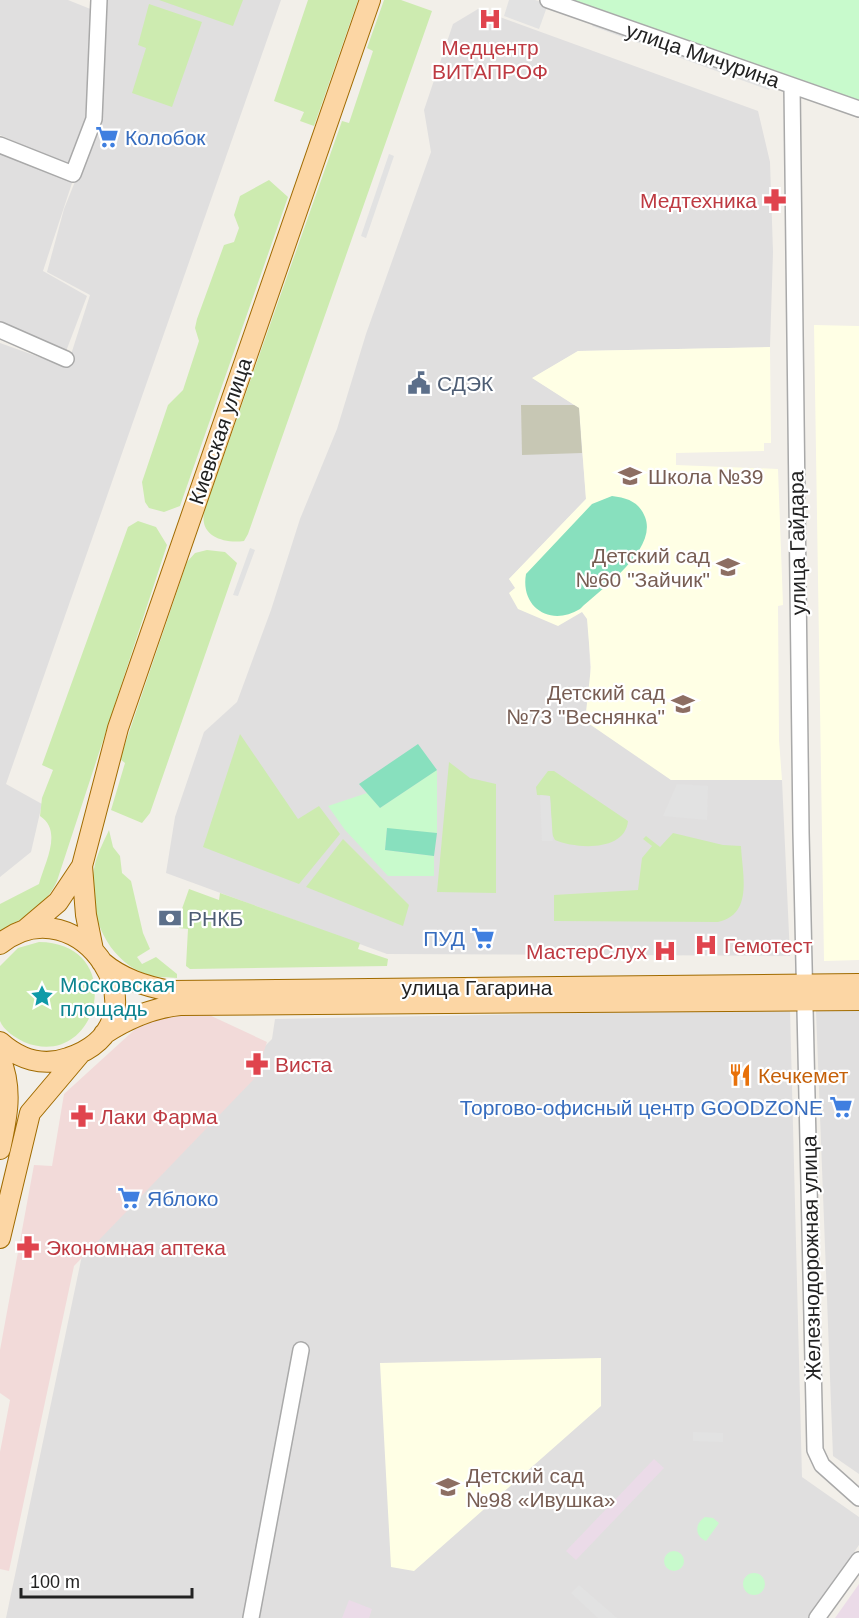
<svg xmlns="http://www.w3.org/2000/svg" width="859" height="1618" font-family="Arial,sans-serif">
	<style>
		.residential { fill: #e0dfdf }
		.commercial { fill: #f2dad9 }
		.industrial { fill: #ebdbe8 }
		.education { fill: #ffffe5 }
		.construction { fill: #c7c7b4 }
		.grass { fill: #cdebb0 }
		.park { fill: #c8facc }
		.pitch { fill: #88e0be }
		.parking { fill: #e2e2e2 }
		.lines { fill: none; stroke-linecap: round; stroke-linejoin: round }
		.minor-casing { stroke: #a9a9a9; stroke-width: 18 }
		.major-casing { stroke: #a06b00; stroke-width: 22 }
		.minor { stroke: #fff; stroke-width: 15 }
		.major { stroke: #fcd6a4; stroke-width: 20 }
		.labels { text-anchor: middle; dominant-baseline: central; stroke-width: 4.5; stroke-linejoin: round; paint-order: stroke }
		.health-label { font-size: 21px; fill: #be3a42; stroke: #fff; text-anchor: start }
		.street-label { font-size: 21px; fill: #222; stroke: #fff }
		.shop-label { font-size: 21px; fill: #366cbe; stroke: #fff; text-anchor: start }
		.service-label { font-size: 21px; fill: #4e5e75; stroke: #fff; text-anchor: start }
		.education-label { font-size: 21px; fill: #785e54; stroke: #fff; text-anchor: start }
		.culture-label { font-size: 21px; fill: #0d838f; stroke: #fff; text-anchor: start }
		.food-label { font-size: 21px; fill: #c56008; stroke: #fff; text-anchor: start }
	</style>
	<rect width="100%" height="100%" fill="#f2efe9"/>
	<!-- residential -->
	<path class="residential" d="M0 0H68L93 10 90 117 71 166 0 135Z
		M107 0H281L6 784 42 804 31 852 0 877V343L67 367 90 295 47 272 64 209 98 124Z
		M478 9 758 111 770 162 773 252 770 347 578 351 533 378 579 408 586 499 509 579 516 588 583 611 588 619 591 686 671 780H782L790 956 387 954 166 873 175 817 204 732 237 702 271 610 300 519 337 429 366 334 431 152 424 110 453 24Z
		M0 151 74 177 43 271 87 296 65 354 0 326Z
		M790 1009 802 1477 859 1517V1545L809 1618H6L89 1222 272 1039 275 1019Z
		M816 1011H859V1474L833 1456Z"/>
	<!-- commercial -->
	<path class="commercial" d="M205 1013 267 1042 255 1078 74 1266 9 1571 0 1569V1452L10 1400 0 1393V1350L34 1165 52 1166 64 1094 143 1022 165 1014Z"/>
	<!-- industrial -->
	<path class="industrial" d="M654 1459 664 1468 576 1560 566 1551Z
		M859 1584V1618H835Z
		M349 1600 372 1609 369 1618H342Z"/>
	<!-- education -->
	<path class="education" d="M814 325 859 326V960L824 961Z
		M770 347 771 443H764V451L676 453V465L778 469 783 605 778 606 779 740 782 780H671L585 721 591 667 587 619 582 612 558 626 518 609 509 593 515 588 509 579 586 499 579 408 532 378 578 351Z
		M601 1358V1406L414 1571 391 1567 380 1363Z"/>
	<!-- construction -->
	<path class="construction" d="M521 405H574L579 408 582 453 522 455Z"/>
	<!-- grass -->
	<path class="grass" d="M159 0H243L233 26Z
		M308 0H358L314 126 300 121 304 112 274 101Z
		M384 0H401L432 11 248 534 244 541C222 544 197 535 205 509L342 121 349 123 373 51 367 48Z
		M149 4 202 22 172 107 132 93 146 48 138 45Z
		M269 180 288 197 180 506 164 512 149 508 145 502 142 482 168 405 183 390 199 341 195 328 197 319 224 245 234 242 239 228 234 215 240 196Z
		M138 521 156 527 167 545 57 881C45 907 24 918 0 931V904L39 884C45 862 63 831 40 816L42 798 53 770 42 765 128 527Z
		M207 550 225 552 237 563 150 813 142 823 111 810 125 763 120 759 187 562 195 553Z
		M240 734 298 819 319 806 340 834 299 884 203 847Z
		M449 762 470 778 496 784V893L437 892Z
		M548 771H554L628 821C625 852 576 849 555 840L552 834 550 796 537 795 536 787Z
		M109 830 113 847 120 856 122 873 131 881 143 933 150 949 137 957 142 964 156 957 177 974V978C168 977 157 978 149 975 104 961 85 907 95 864 98 852 104 841 109 830Z
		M673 833 723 845 741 846C742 873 754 914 718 922L554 921V895L638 890 642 858 652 846 643 839 646 836 660 847Z
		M343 839 409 905 403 926 306 887Z
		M189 889 219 900 220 893 360 943 358 949 388 959 387 966 190 969 186 966 188 929 179 928 178 920Z
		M39 942C130 943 99 1073 24 1042 16 1038 3 1030 0 1021 0 1008 0 981 0 966L18 948Z"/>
	<!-- park -->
	<path class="park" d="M567 0H859V100L776 75Z
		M437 770V833L387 829 385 850 434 856V876H388L345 830 328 806 367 793 380 808Z
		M705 1517 713 1518 719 1523 706 1541C695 1536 694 1524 705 1517Z
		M664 1561a10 10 0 1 1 20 0a10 10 0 1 1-20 0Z
		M743 1584a11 11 0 1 1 22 0a11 11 0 1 1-22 0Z"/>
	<!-- pitch -->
	<path class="pitch" d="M612 496C628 498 639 502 645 517 658 550 601 589 580 609 551 627 520 608 526 574L592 504Z
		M418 744 437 770 380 808 359 784Z
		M387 828 437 833 434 856 385 850Z"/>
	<!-- parking -->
	<path class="parking" d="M509 0H535L548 4 539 29 504 16Z
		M595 18 773 82 769 90 592 26Z
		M389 154 394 156 366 238 361 236Z
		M250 548 255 550 238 596 233 595Z
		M677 784 708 786 707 820 663 816Z
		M540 795 550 796 553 841H542Z
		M693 1432 723 1433V1442L693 1441Z
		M579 1585 617 1618H598L571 1593Z"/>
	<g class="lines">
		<!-- minor casing -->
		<g class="minor-casing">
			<path id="minor" d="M548 0 859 109
				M792 86 801 832 815 1450 822 1465 859 1498
				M0 145 73 174 94 119 99 0
				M0 330 66 359
				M251 1618 301 1350
				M817 1618 859 1560"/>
		</g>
		<!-- major casing -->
		<g class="major-casing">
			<path id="major" d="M25 930 58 902 82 866
				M0 944C79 880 174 1023 68 1058 43 1067 19 1059 0 1042
				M93 950 86 915 82 866 118 728 370 0
				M102 962C122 979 145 986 170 991L859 984
				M104 1034C127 1019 152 1008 180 1005L859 1000
				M0 1058C13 1089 7 1117 0 1149
				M0 1238 30 1113 79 1055"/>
		</g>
		<!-- minor -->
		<use href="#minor" class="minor"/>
		<!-- major -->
		<use href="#major" class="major"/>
	</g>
	<!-- icons -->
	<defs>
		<g id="hospital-bare" transform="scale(1.8)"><path d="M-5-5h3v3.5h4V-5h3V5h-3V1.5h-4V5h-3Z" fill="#e0444e" stroke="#fff" stroke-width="2.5" paint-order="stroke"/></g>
		<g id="supermarket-bare" transform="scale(1.8)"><path d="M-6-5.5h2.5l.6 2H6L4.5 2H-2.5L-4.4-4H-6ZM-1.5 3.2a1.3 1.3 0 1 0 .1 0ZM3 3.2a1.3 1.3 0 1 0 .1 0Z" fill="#3f7fe0" stroke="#fff" stroke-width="2.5" paint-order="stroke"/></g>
		<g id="pharmacy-bare" transform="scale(1.8)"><path d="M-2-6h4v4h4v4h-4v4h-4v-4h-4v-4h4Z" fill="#e0444e" stroke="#fff" stroke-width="2.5" paint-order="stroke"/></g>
		<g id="civic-bare" transform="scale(1.8)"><path d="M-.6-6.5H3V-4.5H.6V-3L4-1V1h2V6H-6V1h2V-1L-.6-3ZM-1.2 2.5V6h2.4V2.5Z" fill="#5c6f8a" stroke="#fff" stroke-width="2.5" paint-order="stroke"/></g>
		<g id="school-bare" transform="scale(1.8)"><path d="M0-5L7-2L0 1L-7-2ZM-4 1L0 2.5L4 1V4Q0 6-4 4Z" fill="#8d6e63" stroke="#fff" stroke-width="2.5" paint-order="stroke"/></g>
		<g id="bank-bare" transform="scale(1.8)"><path d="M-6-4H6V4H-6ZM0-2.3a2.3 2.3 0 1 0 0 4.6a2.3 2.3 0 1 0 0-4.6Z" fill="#5c6f8a" stroke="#fff" stroke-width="2.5" paint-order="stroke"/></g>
		<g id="sight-bare" transform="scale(1.8)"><path d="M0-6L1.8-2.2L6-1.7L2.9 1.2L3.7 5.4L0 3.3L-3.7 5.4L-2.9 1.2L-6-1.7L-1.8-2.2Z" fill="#0f9aa8" stroke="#fff" stroke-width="2.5" paint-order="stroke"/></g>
		<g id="restaurant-bare" transform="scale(1.8)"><path d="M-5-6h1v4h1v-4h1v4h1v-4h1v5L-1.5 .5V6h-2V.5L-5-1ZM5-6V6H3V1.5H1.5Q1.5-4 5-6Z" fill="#e8710a" stroke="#fff" stroke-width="2.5" paint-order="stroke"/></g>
	</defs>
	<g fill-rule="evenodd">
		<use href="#hospital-bare" x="490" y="19"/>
		<use href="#supermarket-bare" x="107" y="137"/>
		<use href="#pharmacy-bare" x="775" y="200"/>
		<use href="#civic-bare" x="419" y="383"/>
		<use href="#school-bare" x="630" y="476"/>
		<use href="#school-bare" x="728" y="567"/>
		<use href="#school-bare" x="683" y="704"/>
		<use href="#bank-bare" x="170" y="918"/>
		<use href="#supermarket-bare" x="483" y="938"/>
		<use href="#hospital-bare" x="706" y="945"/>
		<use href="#hospital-bare" x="665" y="951"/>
		<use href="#sight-bare" x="42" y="996"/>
		<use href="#pharmacy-bare" x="257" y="1064"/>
		<use href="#restaurant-bare" x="740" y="1075"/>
		<use href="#supermarket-bare" x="841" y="1107"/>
		<use href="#pharmacy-bare" x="82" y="1116"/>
		<use href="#supermarket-bare" x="129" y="1198"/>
		<use href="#pharmacy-bare" x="28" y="1247"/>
		<use href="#school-bare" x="448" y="1487"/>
	</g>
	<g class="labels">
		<!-- health labels -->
		<g class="health-label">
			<text x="490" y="47" text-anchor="middle">Медцентр<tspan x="490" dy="24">ВИТАПРОФ</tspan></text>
			<text x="757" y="200" text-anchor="end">Медтехника</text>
			<text x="724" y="945">Гемотест</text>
			<text x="647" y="951" text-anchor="end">МастерСлух</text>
			<text x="275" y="1064">Виста</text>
			<text x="100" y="1116">Лаки Фарма</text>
			<text x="46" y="1247">Экономная аптека</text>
		</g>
		<!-- street labels -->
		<g class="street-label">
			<text transform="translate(703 55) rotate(19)">улица Мичурина</text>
			<text transform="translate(220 431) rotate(-71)">Киевская улица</text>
			<text transform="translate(797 543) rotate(-91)">улица Гайдара</text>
			<text x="477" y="987">улица Гагарина</text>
			<text transform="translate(811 1258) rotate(-91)">Железнодорожная улица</text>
		</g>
		<!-- shop labels -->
		<g class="shop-label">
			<text x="125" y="137">Колобок</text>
			<text x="465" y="938" text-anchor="end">ПУД</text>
			<text x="823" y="1107" text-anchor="end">Торгово-офисный центр GOODZONE</text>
			<text x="147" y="1198">Яблоко</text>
		</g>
		<!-- service labels -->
		<g class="service-label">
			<text x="437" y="383">СДЭК</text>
			<text x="188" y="918">РНКБ</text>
		</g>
		<!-- education labels -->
		<g class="education-label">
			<text x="648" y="476">Школа №39</text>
			<text x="710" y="555" text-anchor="end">Детский сад<tspan x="710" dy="24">№60 "Зайчик"</tspan></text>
			<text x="665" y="692" text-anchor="end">Детский сад<tspan x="665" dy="24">№73 "Веснянка"</tspan></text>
			<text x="466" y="1475">Детский сад<tspan x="466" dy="24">№98 «Ивушка»</tspan></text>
		</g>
		<!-- culture labels -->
		<g class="culture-label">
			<text x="60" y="984">Московская<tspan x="60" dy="24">площадь</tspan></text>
		</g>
		<!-- food labels -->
		<g class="food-label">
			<text x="758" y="1075">Кечкемет</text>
		</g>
	</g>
	<!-- scale -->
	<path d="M21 1588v9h171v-9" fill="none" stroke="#222222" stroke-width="3"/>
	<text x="30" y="1588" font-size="18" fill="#222222" stroke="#ffffff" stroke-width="4.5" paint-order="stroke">100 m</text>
</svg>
